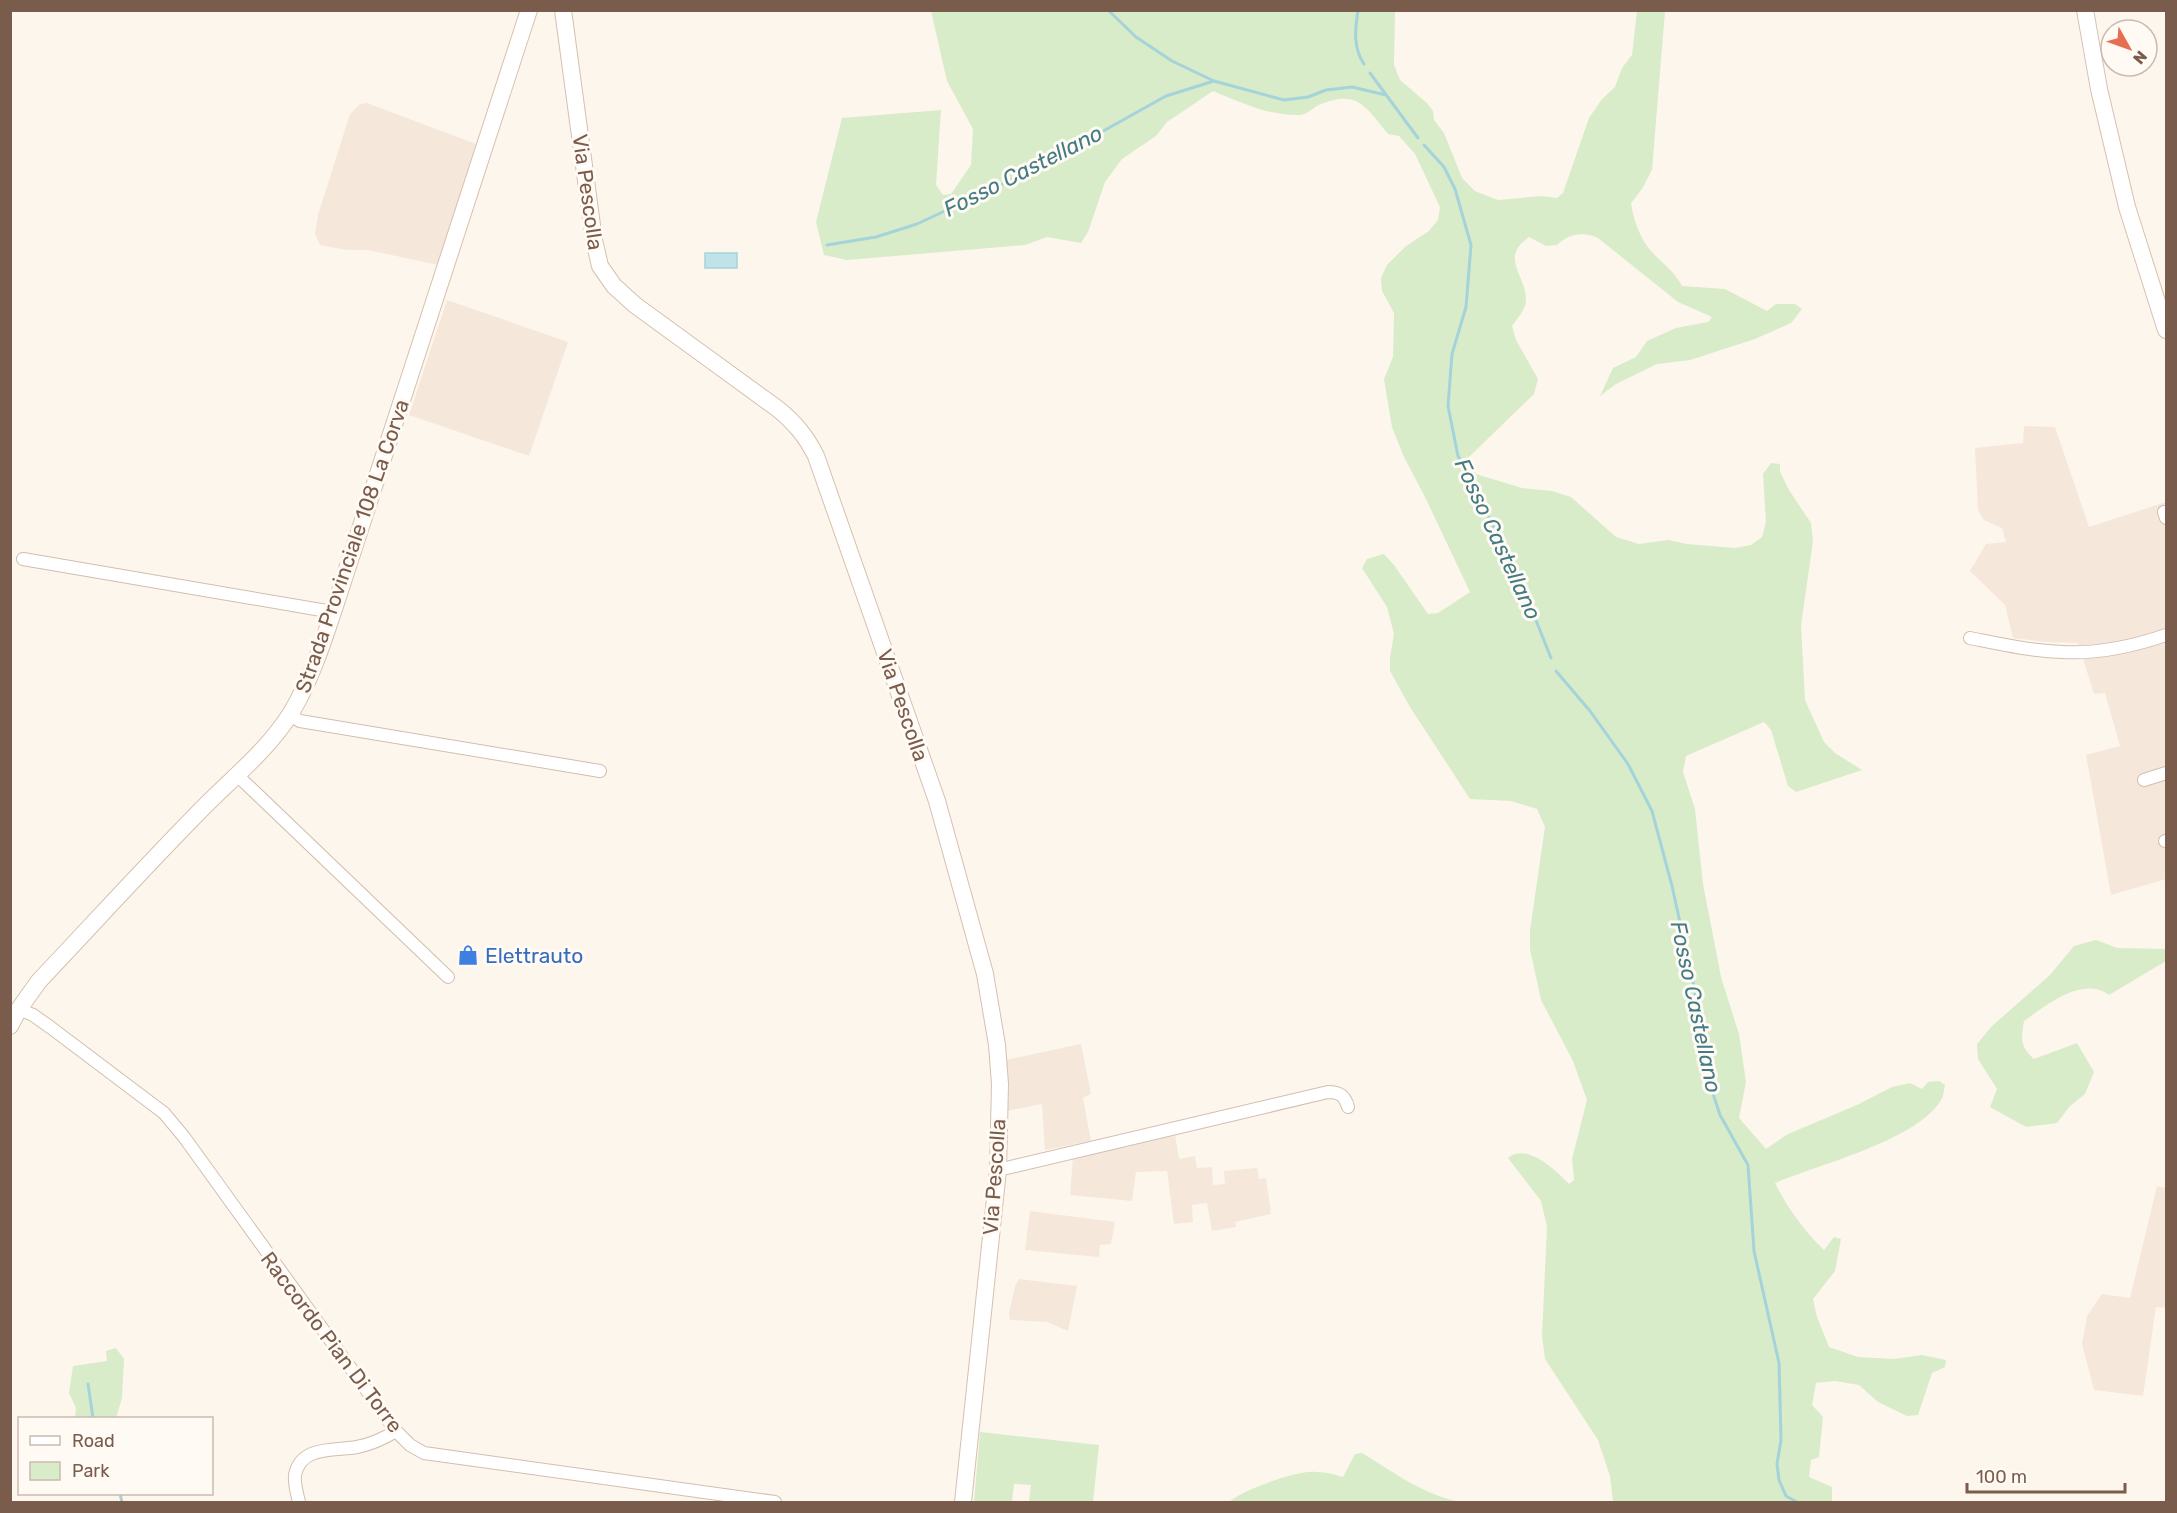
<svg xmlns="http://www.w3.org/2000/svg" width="2177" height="1513" font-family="Rubik,sans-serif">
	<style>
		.residential { fill: #f5e8da }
		.green { fill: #d8ecc9 }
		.water { fill: #bfe3e8; stroke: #a5d3da; stroke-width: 1.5 }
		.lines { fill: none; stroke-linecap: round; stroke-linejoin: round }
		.stream { stroke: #a5d3da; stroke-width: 3 }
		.street-casing { stroke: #d1beb0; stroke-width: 14 }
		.secondary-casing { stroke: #d6c0b0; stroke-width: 18 }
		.street { stroke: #fff; stroke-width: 12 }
		.secondary { stroke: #fff; stroke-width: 16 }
		.labels { text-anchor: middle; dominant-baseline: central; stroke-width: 6; stroke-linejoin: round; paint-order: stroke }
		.street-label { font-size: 21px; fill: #7a5c4d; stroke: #fffaf3 }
		.shop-label { font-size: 21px; fill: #366cbe; stroke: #fffaf3; text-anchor: start }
		.water-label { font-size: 22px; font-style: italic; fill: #437c86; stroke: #fffaf3 }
	</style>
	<rect width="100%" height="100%" fill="#fdf6ec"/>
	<!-- residential -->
	<path class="residential" d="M367 103 476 144 438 265 368 250H347L320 245 315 234 318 215 350 114 360 104Z
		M447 300 568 342 529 456 409 415Z
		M2024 426 2055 427 2089 527 2166 502V879L2111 895 2086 755 2120 746 2105 693 2094 694 2078 643 2046 642 2013 638 2005 605 1970 571 1986 544 2006 542 2002 528 1984 520 1978 510 1975 448 2023 443Z
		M1081 1044 1091 1094 1083 1098 1091 1141 1045 1150 1042 1104 1007 1111 1005 1060Z
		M1175 1134 1179 1159 1195 1156 1197 1168 1212 1167 1213 1185 1225 1184 1224 1171 1257 1168 1259 1179 1266 1178 1271 1214 1235 1222 1236 1227 1212 1231 1207 1203 1192 1205 1193 1222 1174 1224 1167 1171 1136 1172 1132 1201 1070 1195 1073 1156Z
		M2157 1186 2166 1188V1308L2156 1307 2143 1396 2094 1390 2082 1344 2087 1316 2102 1294 2130 1298Z
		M1030 1211 1115 1222 1111 1244 1100 1245 1099 1257 1025 1250Z
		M1019 1279 1077 1286 1068 1331 1047 1322 1010 1320 1009 1313 1015 1286Z"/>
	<!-- green -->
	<path class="green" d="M931 11H1395L1394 65 1400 80 1427 103 1433 111 1434 120 1444 133 1462 178 1475 191 1498 200 1541 196 1557 198 1563 193 1589 118 1602 99 1615 87 1622 68 1632 55 1637 11H1665L1652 170 1642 189 1631 203C1633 218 1640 239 1651 251 1662 263 1674 271 1682 286L1725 289 1767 311 1776 304H1795L1802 309 1791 323 1755 339 1690 360 1657 364 1616 384 1600 396 1613 368 1636 357 1647 341 1676 328 1708 322 1712 317 1678 302 1598 238C1583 231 1568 234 1557 245L1546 246 1529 237C1496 260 1532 279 1525 306 1523 312 1516 320 1512 326L1516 340 1538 379 1534 394 1469 457 1476 474 1522 488 1552 491 1571 497 1616 537 1639 544 1668 540 1687 544 1735 548 1751 545 1762 537 1766 522 1763 474 1771 463 1780 464V472L1789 490 1811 523 1813 541 1801 625 1805 700 1824 742 1835 753 1862 770 1796 792 1788 786 1771 730 1764 722 1686 756 1683 772 1695 809 1703 884 1721 977 1739 1034 1746 1082 1739 1118 1766 1149 1788 1134 1857 1105 1892 1087 1910 1083 1922 1089 1928 1082 1939 1081 1945 1085C1944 1089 1944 1095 1942 1098 1922 1139 1817 1165 1775 1183 1787 1207 1804 1231 1824 1250L1834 1237 1841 1239 1835 1271 1813 1299 1817 1317 1829 1347 1858 1357 1894 1359 1922 1355 1946 1360 1945 1367 1932 1373 1918 1415 1907 1416 1878 1402 1859 1385 1835 1381 1816 1383 1812 1405 1823 1417 1819 1457 1811 1460 1809 1477 1832 1487V1502H1613L1610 1476 1598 1440 1545 1359 1542 1336 1547 1227 1541 1201 1508 1158C1527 1142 1557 1171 1569 1184L1574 1180 1572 1159 1587 1100 1573 1061 1541 1000 1530 949V930L1545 827 1537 809 1511 801 1470 799 1410 707 1390 671V657L1394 634 1387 607 1362 568 1367 559 1384 554 1394 565 1428 614 1438 613 1470 592 1426 499 1404 457 1392 427 1384 379 1393 357 1394 313 1382 291 1381 278 1387 265 1406 246 1429 231 1438 220 1440 207 1415 154 1399 136 1388 134C1365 106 1357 89 1319 105 1312 108 1307 115 1299 115 1269 116 1240 102 1213 91L1167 122 1156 136 1122 159 1105 182 1088 232 1081 243 1047 237 1025 245 847 260 824 255 816 222 842 118 941 110 936 185 943 195 951 194 971 165 973 129 947 81Z
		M2096 940 2117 948 2166 949V961L2109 995C2083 975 2045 1006 2024 1021 2021 1039 2020 1047 2034 1059L2077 1043 2094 1072 2085 1094 2070 1106 2057 1123 2026 1127 1990 1107 1997 1089 1978 1059 1977 1044 1992 1026 2050 975 2074 946Z
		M116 1348 124 1359 122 1398 116 1418H75L76 1408 69 1393 73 1366 107 1361 106 1351Z
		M980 1432 1099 1445 1093 1502H1029L1031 1485 1014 1484 1012 1502H974Z
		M1362 1453C1393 1472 1425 1496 1462 1502H1229C1242 1490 1291 1473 1309 1472 1321 1471 1332 1474 1343 1477L1355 1454Z"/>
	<!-- water -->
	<path class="water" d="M705 253H737V268H705Z"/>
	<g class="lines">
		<!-- stream -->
		<path class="stream" d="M1108 10 1136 37 1172 61 1214 81 1284 100 1308 97 1326 90 1352 87 1386 95
			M1358 10C1355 30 1353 48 1364 64
			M1370 73 1418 138
			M1424 145 1444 167 1455 189 1471 245 1466 307 1452 354 1448 406 1458 456 1518 575 1551 658
			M827 245 876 237 917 224 1035 169 1166 96 1214 81
			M1556 671 1590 711 1628 764 1652 811 1672 886 1694 986 1705 1069 1720 1115 1748 1165 1754 1251 1779 1363 1781 1440 1777 1464 1779 1480 1786 1496 1797 1502
			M88 1384 93 1418
			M120 1494 122 1502"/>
		<!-- street casing -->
		<g class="street-casing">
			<path id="street" d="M2164 512 2166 518
				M23 559 333 612
				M1970 638C2000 644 2031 651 2062 652 2096 654 2134 646 2166 635
				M289 715 300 721 600 771
				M238 776 448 977
				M2144 780 2166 773
				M2165 841H2166
				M19 1009 33 1015 50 1027 164 1113 184 1137 396 1431 410 1445 424 1453 775 1502
				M998 1170 1328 1092C1340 1092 1345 1096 1348 1107
				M299 1502C297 1494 294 1483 295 1475 301 1445 335 1451 357 1447 372 1444 383 1439 396 1431"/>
		</g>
		<!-- secondary casing -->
		<g class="secondary-casing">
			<path id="secondary" d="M563 10 594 240 600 266 614 286 635 305 778 409C795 423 806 436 816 456L937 801 985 974 997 1045 1000 1084 998 1170 963 1502
				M2085 10 2099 89 2127 207 2166 330
				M10 1026 19 1009 39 981C91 926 142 870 195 816 227 782 266 753 291 713 312 678 324 639 337 600L529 10"/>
		</g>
		<!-- street -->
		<use href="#street" class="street"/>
		<!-- secondary -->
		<use href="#secondary" class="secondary"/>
	</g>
	<!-- icons -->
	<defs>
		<g id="shop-bare" transform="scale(1.62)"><path d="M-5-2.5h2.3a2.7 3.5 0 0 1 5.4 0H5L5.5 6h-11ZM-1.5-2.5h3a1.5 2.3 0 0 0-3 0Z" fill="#3f7fe0" stroke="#fffaf3" stroke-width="2.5" paint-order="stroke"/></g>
	</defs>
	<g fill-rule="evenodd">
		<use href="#shop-bare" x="468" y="955"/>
	</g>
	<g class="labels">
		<!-- street labels -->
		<g class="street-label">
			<text transform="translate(588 192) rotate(82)">Via Pescolla</text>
			<text transform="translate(352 546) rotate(-71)">Strada Provinciale 108 La Corva</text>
			<text transform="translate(903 705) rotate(71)">Via Pescolla</text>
			<text transform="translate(994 1177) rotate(-86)">Via Pescolla</text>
			<text transform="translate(332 1342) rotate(53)">Raccordo Pian Di Torre</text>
		</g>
		<!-- shop labels -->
		<g class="shop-label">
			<text x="485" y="955">Elettrauto</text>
		</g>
		<!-- water labels -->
		<g class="water-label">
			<text transform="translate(1023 171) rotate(-27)">Fosso Castellano</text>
			<text transform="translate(1498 539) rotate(65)">Fosso Castellano</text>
			<text transform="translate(1696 1007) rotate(78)">Fosso Castellano</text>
		</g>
	</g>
	<!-- border -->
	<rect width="2177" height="1513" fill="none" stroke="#7a5c4d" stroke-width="24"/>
	<!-- legend -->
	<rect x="18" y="1417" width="195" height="78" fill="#fffaf3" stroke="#cabbb1" stroke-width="1.5"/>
	<rect x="30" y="1436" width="30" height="9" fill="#ffffff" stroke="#cabbb1" stroke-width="1.5"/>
	<text x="72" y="1447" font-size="18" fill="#7a5c4d">Road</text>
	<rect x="30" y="1462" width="30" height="18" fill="#d8ecc9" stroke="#cabbb1" stroke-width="1.5"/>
	<text x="72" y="1477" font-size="18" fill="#7a5c4d">Park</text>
	<!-- north arrow -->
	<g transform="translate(2129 48) rotate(130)"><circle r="28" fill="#fffaf3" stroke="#cabbb1" stroke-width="1.5"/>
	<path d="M0-4.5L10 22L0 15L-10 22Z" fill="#e76f51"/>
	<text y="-9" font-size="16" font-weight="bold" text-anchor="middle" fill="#7a5c4d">N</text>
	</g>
	<!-- scale -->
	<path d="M1967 1483v9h158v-9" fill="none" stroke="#7a5c4d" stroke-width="3"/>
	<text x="1976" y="1483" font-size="18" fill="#7a5c4d" stroke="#fffaf3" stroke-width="4.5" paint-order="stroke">100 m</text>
</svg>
